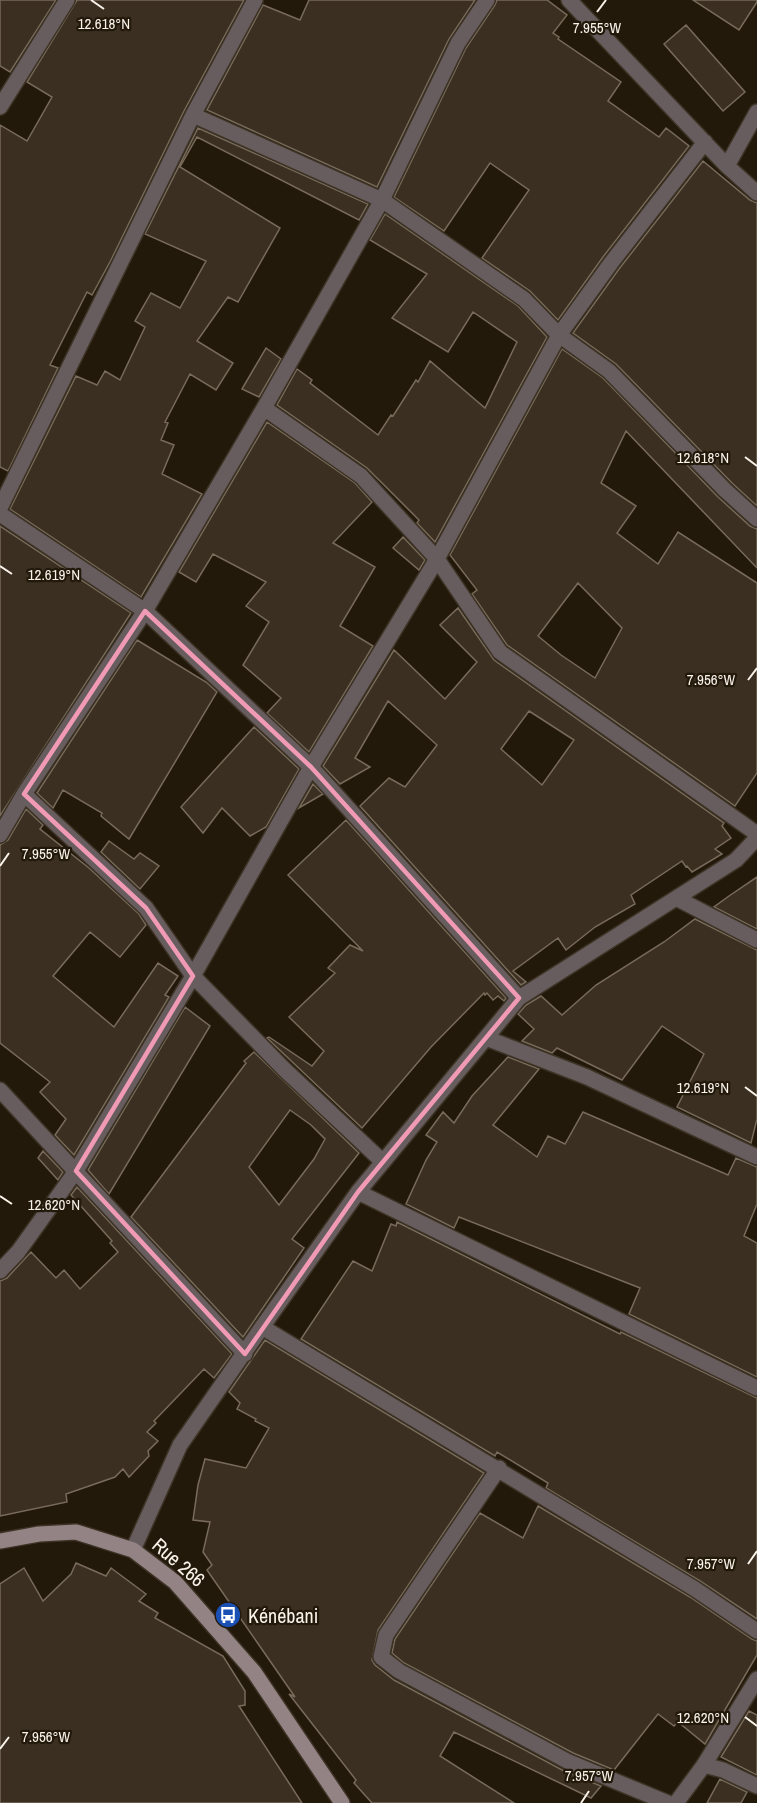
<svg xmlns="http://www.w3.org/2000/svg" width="757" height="1803" font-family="'Archivo Narrow',sans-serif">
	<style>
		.building { fill: #3a2f20; stroke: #786b5b; stroke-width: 1.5; fill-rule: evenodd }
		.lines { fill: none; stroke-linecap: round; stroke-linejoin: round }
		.street-casing { stroke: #3d3325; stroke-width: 18 }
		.secondary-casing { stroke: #3d3325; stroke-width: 18 }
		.street { stroke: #675d5e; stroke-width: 15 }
		.secondary { stroke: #938385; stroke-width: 15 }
		.marked { fill: none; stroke: #f09ab5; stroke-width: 4.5; stroke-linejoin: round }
		.ticks { fill: none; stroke: #faf3ea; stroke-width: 2 }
		.labels { text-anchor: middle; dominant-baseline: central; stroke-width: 4.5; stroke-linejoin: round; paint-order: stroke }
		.street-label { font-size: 20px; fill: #faf3ea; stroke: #23190a }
		.poi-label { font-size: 20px; fill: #faf3ea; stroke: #23190a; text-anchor: start }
		.ticks-label { font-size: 15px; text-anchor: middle; fill: #faf3ea; stroke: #23190a; stroke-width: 4.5; stroke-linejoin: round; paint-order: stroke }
	</style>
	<rect width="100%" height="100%" fill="#23190a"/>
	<!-- building -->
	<path class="building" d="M0 0H56L10 72 0 66Z
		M77 0H244L184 111 111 260 92 295 87 292 50 365 58 368 8 471 0 467V125L27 141 52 97 27 82Z
		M309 0H475L449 39 377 187 207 110 263 5 300 20Z
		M497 0H547L567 15 553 33 559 37 558 39 621 82 608 101 659 137 666 128 689 146 603 257 558 320 530 291 482 258 529 190 490 163 444 231 394 197 466 48 495 5Z
		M693 0H757V2L739 30Z
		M686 25 745 92 723 111 664 44Z
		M198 128 368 204 359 220 197 137 180 167 280 228 238 302 228 297 197 341 233 363 216 390 190 374 165 422 168 423 161 440 174 445 162 474 202 494 141 597 10 509 76 376 97 385 105 371 120 380 145 327 135 321 151 293 180 308 206 261 145 234Z
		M703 161 750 200 757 203V506L732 483 616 364 573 333 619 269Z
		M385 214 518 306 547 337 435 542 417 523 419 520 367 468 277 405 297 369 312 380 310 383 378 435 391 415 393 416 416 380 418 382 430 361 485 408 517 342 473 312 448 352 392 318 427 274 370 240Z
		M266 348 281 359 259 397 242 389Z
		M562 349 603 378 718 497 750 526 757 529V568L626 431 601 483 636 506 617 533 658 564 678 532 757 583V773L735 806 507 645 472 594 477 590 450 555ZM578 583 622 628 595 678 561 655 538 636Z
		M267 422 355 483 372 502 333 543 375 567 340 626 373 646 309 752 267 713 281 698 243 665 269 622 246 606 266 582 213 554 196 582 179 572Z
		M0 526 131 613 0 816Z
		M403 537 425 560 419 570 393 548Z
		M458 608 494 660 724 823 722 826 731 838 715 849 722 854 692 872 687 866 686 867 682 861 631 895 635 904 595 927 566 950 558 938 513 971 526 982 521 985 360 806 389 778 405 787 437 745 388 701 355 758 370 767 340 784 323 766 394 650 445 699 477 662 440 625ZM529 711 574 740 542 785 501 749Z
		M137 640 206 682 217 692 129 839 101 816 102 813 63 790 53 808 37 793Z
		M254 727 299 769 266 827 250 836 222 808 203 833 181 807Z
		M313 784 323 794 299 808Z
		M26 809 43 825 40 829 89 868 139 914 146 925 120 957 90 932 53 976 114 1027 158 963 178 976 165 995 169 997 74 1155 55 1135 66 1119 40 1092 50 1082 0 1043V845L8 840Z
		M346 820 506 998 504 1001 498 996 493 1000 487 993 485 995 484 993 431 1047 362 1128 267 1038 269 1037 312 1066 324 1051 289 1017 335 973 328 968 350 945 363 951 288 875Z
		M109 841 134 859 140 853 159 866 140 889 101 852Z
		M757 877V929L714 907 729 896Z
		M695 919 757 950V1119L751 1143 677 1107 704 1054 662 1026 622 1080 557 1048 552 1053 522 1041 534 1029 518 1014 526 1005 541 996 562 1015 596 985 664 942Z
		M185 1007 210 1026 109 1194 88 1170Z
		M254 1052 359 1153 292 1239 304 1248 243 1337 131 1217 246 1063 244 1061ZM290 1110 311 1125 325 1139 314 1159 279 1205 249 1167Z
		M508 1057 539 1069 493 1125 537 1157 548 1136 565 1144 583 1112 728 1175 736 1158 757 1167V1204L744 1236 757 1243V1377L629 1314 640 1288 459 1217 454 1228 406 1204 426 1160 437 1142 426 1135 443 1112 454 1123 472 1096Z
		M43 1151 63 1172 58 1180 38 1158Z
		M77 1187 232 1354 214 1378 204 1369 154 1421 156 1423 147 1432 158 1441 148 1451 149 1456 129 1477 123 1469 115 1477 66 1494 67 1502 0 1516V1281L7 1278 31 1252 56 1278 64 1270 80 1289 118 1252 110 1243 112 1241 71 1195Z
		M397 1222 620 1334 621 1332 757 1398V1619L700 1581 546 1488 548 1483 497 1452 495 1456 301 1339 353 1261 372 1271 391 1224 396 1226Z
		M265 1340 484 1473 378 1630 372 1660 375 1665 394 1680 564 1771 601 1786 591 1798 454 1732 440 1756 514 1803H372L354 1783 356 1780 289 1694 295 1697 207 1570 212 1565 203 1552 210 1522 193 1520 198 1485 205 1459 246 1468 269 1428 255 1421 256 1419 237 1409 240 1403 229 1392Z
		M538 1506 690 1597 752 1639 757 1641V1655L705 1744 678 1722 674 1726 658 1714 614 1770 573 1753 404 1663 392 1653 395 1639 480 1513 523 1538Z
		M76 1563 106 1576 111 1568 146 1594 139 1601 158 1613 155 1618 223 1656 245 1691V1705L239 1706 302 1803H0V1584L24 1568 43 1601 71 1574Z
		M749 1711 757 1715V1775L721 1757Z
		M720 1779 747 1792 741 1803H707Z"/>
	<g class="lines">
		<!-- street casing -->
		<g class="street-casing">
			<path id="street" d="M569 0 727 166 757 193
				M0 107 67 0
				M193 115 382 200 524 299 559 335 609 371 725 490 757 519
				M727 166 757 112
				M264 408 361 476 437 559 500 652 757 834
				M0 508 193 115 255 0
				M0 514 145 611 311 767 519 998
				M24 794 146 908 193 976 284 1069 383 1162
				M0 835 24 794 145 611 264 408 382 200 458 43 487 0
				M678 899 757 940
				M486 1038 587 1077 757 1157
				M0 1090 245 1354
				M358 1192 757 1388
				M0 1271 18 1252 76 1171 193 976 311 767 437 559 559 335 611 263 705 142
				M262 1327 695 1589 757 1631
				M499 1468 386 1635 381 1657 399 1671 569 1762 668 1803
				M133 1550 180 1445 262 1327 358 1192 519 998 736 860 757 838
				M704 1765 723 1770 757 1786
				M676 1803 704 1765 757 1679"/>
		</g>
		<!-- secondary casing -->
		<g class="secondary-casing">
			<path id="secondary" d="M0 1541 39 1534 76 1532 133 1550 175 1582 254 1672 342 1803"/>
		</g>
		<!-- street -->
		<use href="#street" class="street"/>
		<!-- secondary -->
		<use href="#secondary" class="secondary"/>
	</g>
	<!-- marked area -->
	<path class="marked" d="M145 611 311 767 519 998 358 1192 245 1354 76 1171 193 976 146 908 24 794Z"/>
	<!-- ticks -->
	<path class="ticks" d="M91 0 104 9M597 12 606 0M745 457 757 466M0 566 12 574M748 680 757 668M0 866 9 853M745 1087 757 1096M0 1196 12 1204M748 1564 757 1551M745 1717 757 1726M0 1749 9 1737M581 1803 589 1791"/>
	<!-- icons -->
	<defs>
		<g id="bus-disc" transform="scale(1.35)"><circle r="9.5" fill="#1a4fb4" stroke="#23190a"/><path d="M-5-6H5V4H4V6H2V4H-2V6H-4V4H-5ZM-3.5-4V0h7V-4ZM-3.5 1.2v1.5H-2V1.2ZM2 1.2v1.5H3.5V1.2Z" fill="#fff"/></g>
	</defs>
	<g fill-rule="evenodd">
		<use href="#bus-disc" x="228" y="1615"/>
	</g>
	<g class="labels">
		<!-- street labels -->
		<g class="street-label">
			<text transform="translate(179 1562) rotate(41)">Rue 266</text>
		</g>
		<!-- poi labels -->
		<g class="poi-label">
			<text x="248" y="1615">Kénébani</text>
		</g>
	</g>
	<g class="ticks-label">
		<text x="104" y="29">12.618°N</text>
		<text x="597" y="33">7.955°W</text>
		<text x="703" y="463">12.618°N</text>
		<text x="54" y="580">12.619°N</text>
		<text x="711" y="685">7.956°W</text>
		<text x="46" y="859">7.955°W</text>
		<text x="703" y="1093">12.619°N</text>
		<text x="54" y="1210">12.620°N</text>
		<text x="711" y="1569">7.957°W</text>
		<text x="703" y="1723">12.620°N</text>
		<text x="46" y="1742">7.956°W</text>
		<text x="589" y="1781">7.957°W</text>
	</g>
</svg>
